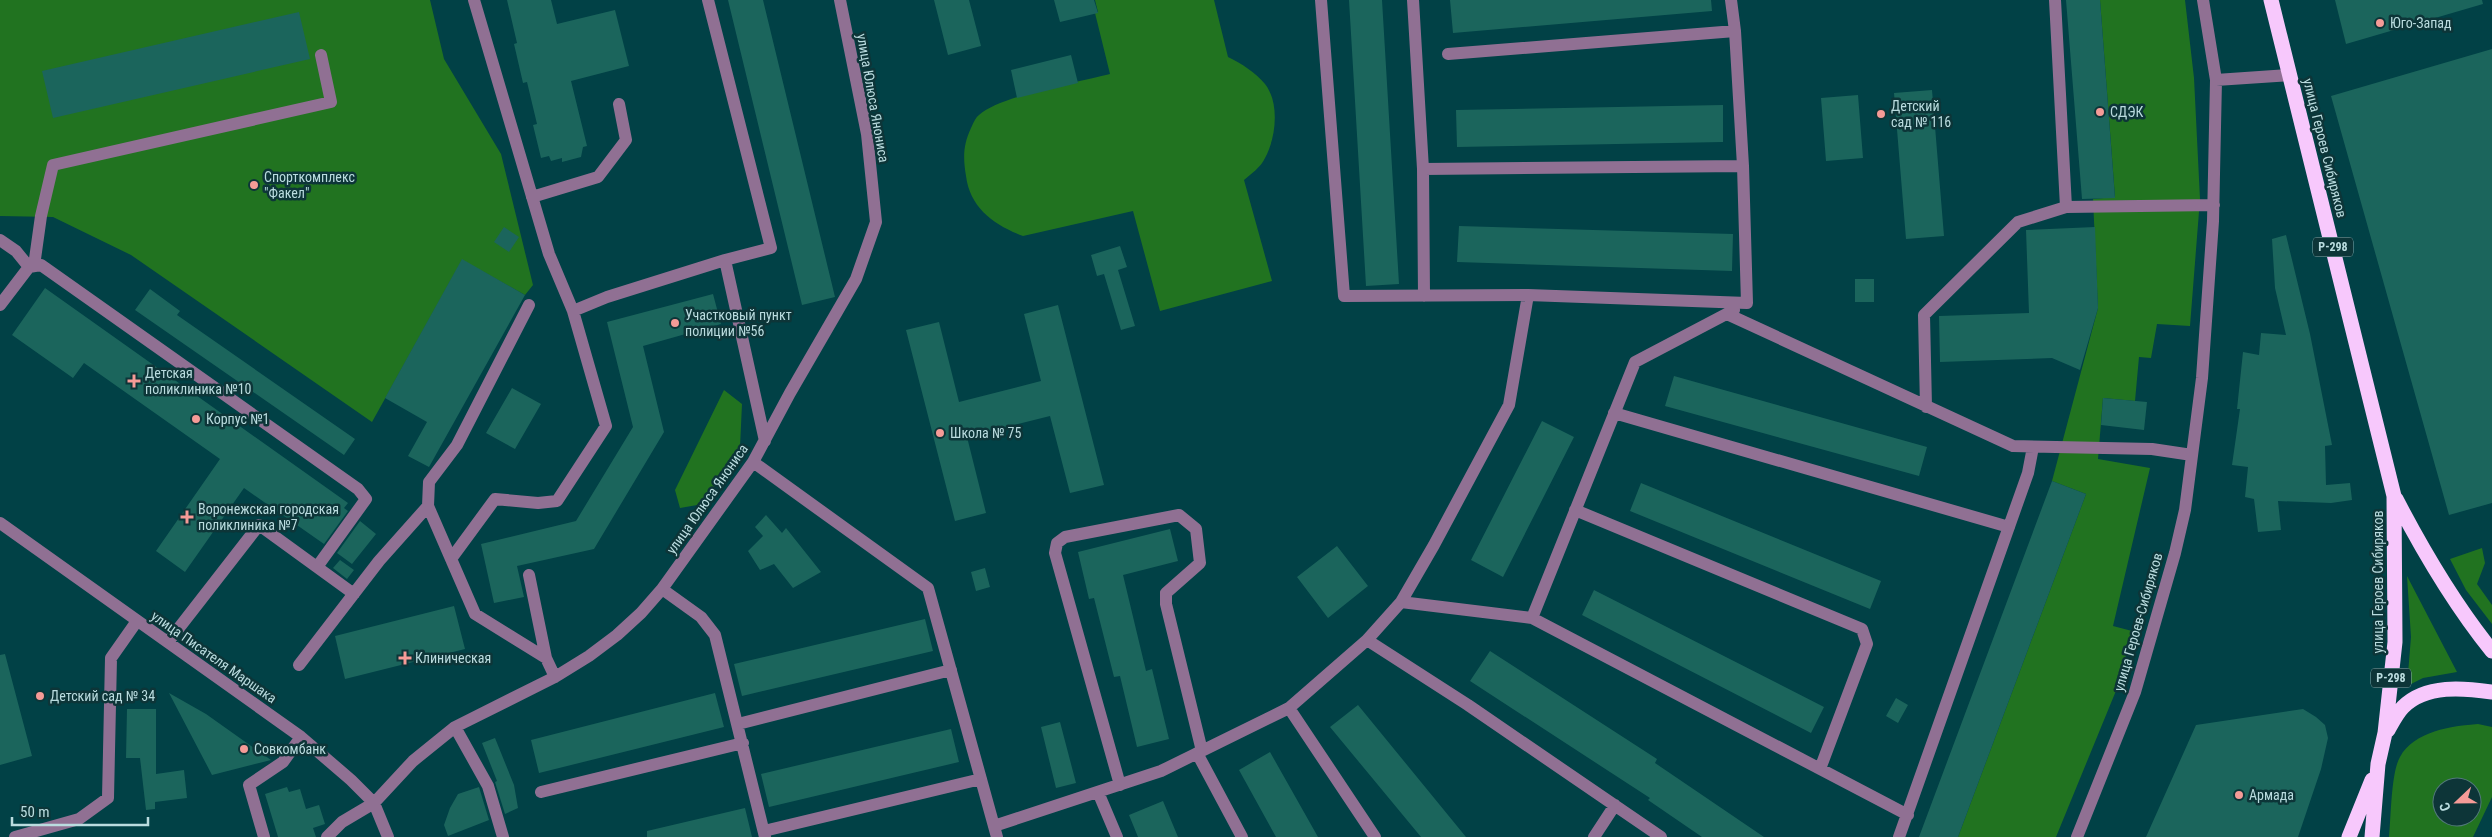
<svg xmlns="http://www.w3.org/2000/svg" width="2492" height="837" font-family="'Roboto Condensed',sans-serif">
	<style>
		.green { fill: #217320; fill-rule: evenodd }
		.building { fill: #1b655c }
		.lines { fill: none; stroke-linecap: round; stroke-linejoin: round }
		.minor { stroke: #907093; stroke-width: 12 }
		.highway { stroke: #f7c8fc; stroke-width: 15 }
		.poi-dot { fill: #f59b97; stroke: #0d3538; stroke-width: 2 }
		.labels { text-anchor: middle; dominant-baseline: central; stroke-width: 5; stroke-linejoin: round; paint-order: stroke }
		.shield { fill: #0d3538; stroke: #86aaad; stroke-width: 1 }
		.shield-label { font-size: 12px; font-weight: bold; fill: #badcdf }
		.poi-label { font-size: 14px; fill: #badcdf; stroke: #0d3538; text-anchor: start }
		.street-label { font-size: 14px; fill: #badcdf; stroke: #0d3538 }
	</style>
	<rect width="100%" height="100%" fill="#014146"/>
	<!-- green -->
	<path class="green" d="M0 0H430L444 59 501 154 533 285 525 295 462 260 372 422 131 255 53 217 0 216Z
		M1095 0H1214L1228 57C1241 63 1256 73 1265 84 1280 103 1276 138 1265 158 1261 167 1251 174 1244 180L1272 281 1160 311 1133 211 1023 236C994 225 970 208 966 176 963 158 963 145 971 128 973 124 975 118 979 115 1000 96 1079 82 1110 74L1095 13 1098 12Z
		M2100 0H2185L2194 78 2200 199 2190 326 2157 324 2151 358 2139 357 2135 401 2103 398 2098 459 2150 468 2113 626 2132 631 2120 681 2056 837H1958L2086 494 2052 481 2098 308 2093 199 2115 197Z
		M724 390 742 404 740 447 703 504 680 508 675 490Z
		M2482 548 2485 563 2477 584 2492 605V624L2466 590 2450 559Z
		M2407 576 2457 672 2423 678 2407 686 2411 637Z
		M2478 724 2492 727V797L2473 837H2389C2391 818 2391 772 2400 757 2414 731 2452 726 2478 724ZM2442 787H2472V817H2442Z"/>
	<!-- building -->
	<path class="building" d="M507 0H551L557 24 615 10 629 66 571 81 587 146 583 147 581 157 562 162V158L551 161 549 156 541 158 533 125 537 124 527 82 523 83 514 44 517 43Z
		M728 0H763L835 297 802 305Z
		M934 0H969L981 46 948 55Z
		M1054 0H1094L1098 13 1060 22Z
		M1349 0H1382L1399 284 1366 286Z
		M1450 0H1711L1712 11 1453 33Z
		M2066 0H2100L2115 198 2082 199Z
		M2335 0H2482L2483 4 2346 44Z
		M299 12 310 59 53 118 42 71Z
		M2492 49V503L2449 515 2331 96Z
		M1071 55 1078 83 1017 98 1011 70Z
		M1932 90 1944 236 1906 239 1894 93Z
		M1858 95 1863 158 1826 161 1821 98Z
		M1723 105V142L1457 147 1456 110Z
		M1459 226 1733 234 1732 271 1457 262Z
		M504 227 519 237 509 252 494 242Z
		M2095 227 2098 308 2080 370 2052 358 1940 362 1939 316 2029 313 2026 230Z
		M2286 235 2310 334 2332 445 2325 446 2326 485 2350 483 2352 500 2331 503 2278 501 2281 530 2258 532 2254 499 2245 497 2248 467 2232 465 2240 409H2237L2243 352 2259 355 2261 333 2286 335 2275 288 2272 239Z
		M1120 246 1127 267 1118 270 1135 326 1121 330 1104 274 1097 276 1091 255Z
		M462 259 525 295 429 467 408 456 427 422 385 398Z
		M1855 279H1874V302H1855Z
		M45 288 348 503 344 508 348 511 324 544 244 488 185 572 156 551 220 459 84 363 73 378 12 335Z
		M150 289 180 311 177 315 355 439 344 455 135 310Z
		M713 294 721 324 643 346 664 432 594 549 517 566 524 597 494 603 481 544 576 521 633 427 607 322Z
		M1058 305 1104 485 1070 493 1050 416 967 437 986 513 955 521 906 330 939 322 959 402 1041 381 1024 314Z
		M1674 376 1927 447 1919 476 1665 406Z
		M512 388 541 404 515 449 486 433Z
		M2103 398 2147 402 2144 430 2101 425Z
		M1542 421 1574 437 1503 577 1471 560Z
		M2052 481 2086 494 1958 837H1919Z
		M1641 483 1881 581 1870 609 1630 511Z
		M766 515 782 533 786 528 821 572 793 588 774 564 760 570 748 551 763 536 755 527Z
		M360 521 376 534 352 564 337 553Z
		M1170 529 1178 561 1123 575 1146 671 1152 669 1169 739 1137 747 1120 676 1114 677 1094 598 1089 599 1078 552Z
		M1337 546 1368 586 1328 618 1297 577Z
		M340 560 354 570 347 579 333 568Z
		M985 568 990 587 976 591 971 572Z
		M1594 590 1824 707 1811 733 1582 615Z
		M454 606 465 649 345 679 335 636Z
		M925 619 933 651 742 696 734 664Z
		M1490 651 1657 759 1655 763 1764 837H1702L1648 800 1650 798 1470 681Z
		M5 654 32 756 0 765V655Z
		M169 693 206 714 271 760 212 775Z
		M715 693 724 727 539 773 531 740Z
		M1896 698 1908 705 1898 723 1886 716Z
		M1358 705 1466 837H1421L1330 727Z
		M127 709H156V774L184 770 187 798 155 802V809L146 810 140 758H126Z
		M2303 709 2316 717 2325 725 2328 738 2321 769 2298 837H2146L2196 725Z
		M1060 722 1076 783 1056 788 1041 727Z
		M951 729 959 762 769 807 761 774Z
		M495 738 514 785 518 808 505 814 495 782 497 781 482 743Z
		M1270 752 1318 837H1276L1239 770Z
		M287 787 289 792 300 789 306 809 319 805 325 824 313 828 316 837H278L265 794Z
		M479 787 489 820 448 836 444 825 450 808 458 794Z
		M1163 801 1178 837H1138L1129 815Z
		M745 808 752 837H647V831Z"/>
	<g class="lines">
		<!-- minor -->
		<path class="minor" d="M708 0 771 248 725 260 765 441
			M1321 0 1344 296 1528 295
			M1413 0 1423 169 1743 166 1747 303
			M1731 0 1735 31
			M1448 54 1735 31 1743 166
			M2216 80 2290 75
			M1423 169 1424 296
			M532 197 598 177 626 140 619 104
			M2066 207 2214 205
			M0 240 16 251 29 267
			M34 266 41 216 53 165 331 102 321 55
			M0 305 29 267 41 265 358 489 366 499 317 567
			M573 311 607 297 725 260
			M1727 314 2013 446 2152 449 2192 455
			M1926 407 1924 315 2018 222 2066 207 2055 0
			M1614 413 2009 527
			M753 462 928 588 997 837
			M428 506 429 482 457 445 529 305
			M1575 510 1862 629 1867 644 1820 769
			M0 523 301 737 351 780 374 803 388 837
			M451 559 495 499 538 503 557 501 606 426 573 311 549 254 474 0
			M529 575 546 658
			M662 589 701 617 715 635 765 837
			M1401 602 1532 618 1908 815
			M1532 618 1635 362 1734 310
			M1367 640 1468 705 1661 837
			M168 642 259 525 354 594
			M299 665 379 561 428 506 475 614 546 658 555 677
			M738 724 951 670
			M455 727 488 786 503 837
			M1197 753 1242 837
			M1120 785 1055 553 1057 543 1065 537 1179 515 1196 529 1200 563 1166 593V604L1202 751
			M541 792 743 743
			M1098 792 1117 837
			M994 826 1161 771 1289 708
			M764 831 981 779
			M15 837 79 819 108 798 111 658 137 621
			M264 837 249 785 283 762 301 737
			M327 837 342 822 374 803 413 761 455 727 555 677 589 656 617 635 641 613 662 589 753 462 790 393 856 279 876 222 867 134 840 0
			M1375 837 1289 708 1367 640 1401 602 1434 545 1509 405 1528 295 1747 303
			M1594 837 1615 805
			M1899 837 2028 473 2033 447
			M2077 837 2135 692 2175 553 2185 510 2202 378 2213 221 2216 80 2203 0"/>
		<!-- highway -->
		<path class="highway" d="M2271 0 2394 496 2395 642 2385 733 2378 764 2372 837
			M2396 499C2424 553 2454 604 2492 651
			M2388 730C2392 723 2397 713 2403 707 2426 684 2464 688 2492 692
			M2349 837 2372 780"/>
	</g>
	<!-- markers -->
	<g class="poi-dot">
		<circle cx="2380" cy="23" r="5"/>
		<circle cx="2100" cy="112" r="5"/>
		<circle cx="1881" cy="114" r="5"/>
		<circle cx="254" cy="185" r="5"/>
		<circle cx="675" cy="323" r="5"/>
		<path d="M131.5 373.5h5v5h5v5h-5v5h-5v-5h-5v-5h5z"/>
		<circle cx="196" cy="419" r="5"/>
		<circle cx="940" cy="433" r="5"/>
		<path d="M184.5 509.5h5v5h5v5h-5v5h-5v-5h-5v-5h5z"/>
		<path d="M402.5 650.5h5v5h5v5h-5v5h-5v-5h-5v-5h5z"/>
		<circle cx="40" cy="696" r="5"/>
		<circle cx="244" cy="749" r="5"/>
		<circle cx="2239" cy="795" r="5"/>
	</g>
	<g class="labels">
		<!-- shield labels -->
		<g class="shield">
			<rect x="2313" y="237.5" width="40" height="19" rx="4"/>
			<rect x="2371" y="668.5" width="40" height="19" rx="4"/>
		</g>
		<g class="shield-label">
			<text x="2333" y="247">Р-298</text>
			<text x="2391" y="678">Р-298</text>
		</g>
		<!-- poi labels -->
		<g class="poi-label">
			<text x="2390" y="23">Юго-Запад</text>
			<text x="1891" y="106">Детский<tspan x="1891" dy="16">сад № 116</tspan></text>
			<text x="2110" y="112">СДЭК</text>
			<text x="264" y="177">Спорткомплекс<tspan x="264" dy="16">"Факел"</tspan></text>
			<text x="685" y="315">Участковый пункт<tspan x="685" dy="16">полиции №56</tspan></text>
			<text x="145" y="373">Детская<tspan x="145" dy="16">поликлиника №10</tspan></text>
			<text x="206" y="419">Корпус №1</text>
			<text x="950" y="433">Школа № 75</text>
			<text x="198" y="509">Воронежская городская<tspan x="198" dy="16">поликлиника №7</tspan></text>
			<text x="415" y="658">Клиническая</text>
			<text x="50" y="696">Детский сад № 34</text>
			<text x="254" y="749">Совкомбанк</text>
			<text x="2249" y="795">Армада</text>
		</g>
		<!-- street labels -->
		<g class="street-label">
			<text transform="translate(873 98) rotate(80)">улица Юлюса Янониса</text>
			<text transform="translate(2325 148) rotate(76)">улица Героев Сибиряков</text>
			<text transform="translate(707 499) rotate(-55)">улица Юлюса Янониса</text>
			<text transform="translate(2378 582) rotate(-90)">улица Героев Сибиряков</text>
			<text transform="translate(2138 622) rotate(-74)">улица Героев-Сибиряков</text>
			<text transform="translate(214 657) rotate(35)">улица Писателя Маршака</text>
		</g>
	</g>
	<!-- north arrow -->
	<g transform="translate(2457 802) rotate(248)"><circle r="24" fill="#0d3538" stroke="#52787b"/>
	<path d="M0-4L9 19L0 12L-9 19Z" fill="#f59b97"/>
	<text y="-8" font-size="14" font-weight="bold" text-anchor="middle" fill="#badcdf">С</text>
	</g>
	<!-- scale -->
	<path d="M12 817v8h136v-8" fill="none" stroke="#badcdf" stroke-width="2.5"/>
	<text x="20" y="817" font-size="15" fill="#badcdf" stroke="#0d3538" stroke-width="4" paint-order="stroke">50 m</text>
</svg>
